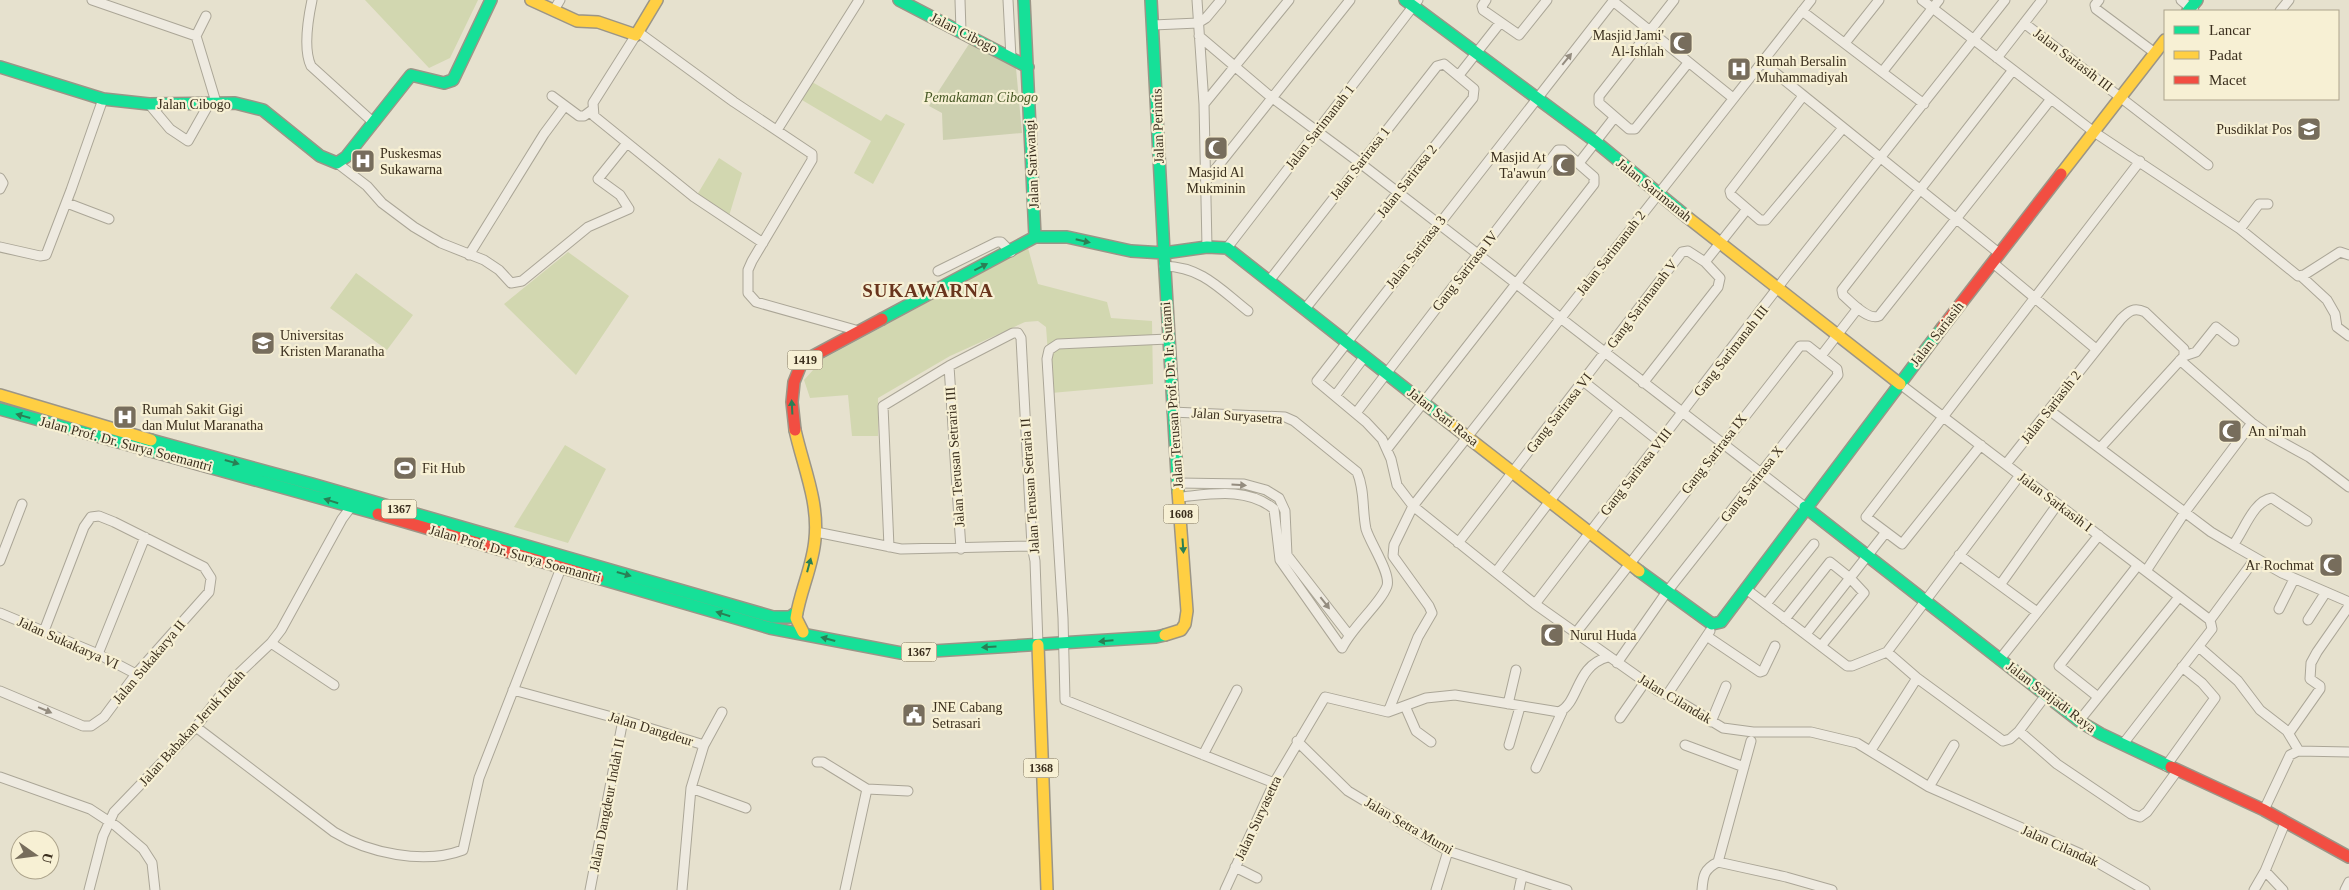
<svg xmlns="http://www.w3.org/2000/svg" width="2349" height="890" font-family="'Times New Roman',serif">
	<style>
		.green { fill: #d2d7b0 }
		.cemetery { fill: #cdd0b0 }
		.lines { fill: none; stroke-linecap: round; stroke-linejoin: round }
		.street-casing { stroke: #aba697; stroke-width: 11 }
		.fast-casing { stroke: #9b9587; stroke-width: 14 }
		.slow-casing { stroke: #9b9587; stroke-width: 14 }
		.jam-casing { stroke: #9b9587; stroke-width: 14 }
		.street { stroke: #eeeae0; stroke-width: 9 }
		.fast { stroke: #16e098; stroke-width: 11 }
		.slow { stroke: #ffcf43; stroke-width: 11 }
		.jam { stroke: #f24e42; stroke-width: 11 }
		.oneway { fill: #948c7f }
		.oneway2 { fill: #2a7f55 }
		.labels { text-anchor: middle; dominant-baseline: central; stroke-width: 4.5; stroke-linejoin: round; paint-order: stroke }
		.shield { fill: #f7f0d4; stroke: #736955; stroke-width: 1 }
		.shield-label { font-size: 12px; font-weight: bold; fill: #3b2f1e }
		.street-label { font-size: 14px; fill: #3b2f1e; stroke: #f7f0d4 }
		.poi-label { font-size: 14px; fill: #3b2f1e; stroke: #f7f0d4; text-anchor: start }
		.park-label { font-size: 14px; font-style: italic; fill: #465824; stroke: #f7f0d4 }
		.district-label { font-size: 19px; font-weight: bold; letter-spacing: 1px; fill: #69341c; stroke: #f7f0d4 }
	</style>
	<rect width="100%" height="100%" fill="#e6e1ce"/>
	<!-- green -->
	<path class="green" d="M365 0H478L450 58 429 68Z
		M812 82 881 121 886 114 905 124 873 184 854 173 871 141 802 100Z
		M719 158 742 173 729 216 697 195Z
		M1028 248 1038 284 1107 302 1111 318 1152 321 1153 384 1051 393 1046 327 1038 321 1025 322 950 356 878 398V436H852L848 395 810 398 804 380 823 359Z
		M568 252 629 296 576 375 504 304Z
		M356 273 413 315 387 350 330 308Z
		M565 445 606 469 568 543 514 527Z"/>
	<!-- cemetery -->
	<path class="cemetery" d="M969 44 1016 68 1022 133 943 140 942 113 929 106Z"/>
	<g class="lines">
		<!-- street casing -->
		<g class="street-casing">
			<path id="street" d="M92 0 196 36 216 102
				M312 0C308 19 303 49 311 66L374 123
				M960 0 961 31
				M1008 0 1011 58
				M1197 0 1204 104 1207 247
				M1486 0 1482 6 1483 10 1519 35 1547 0
				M1614 0 1317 381 1366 422 1382 439 1391 459 1397 485 1413 506 1535 604 1658 691 1672 697 1723 728 1753 732H1811L1857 743 1929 787 2088 857 2145 890
				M1674 0 1599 96V103L1629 129H1635L1688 63
				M1922 0 2094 132 2240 229 2259 204H2268
				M2099 0 2095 5 2096 9 2155 53
				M2181 0 2194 11
				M1613 1 1733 98
				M554 10 560 0
				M1802 11 1924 104
				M2280 11 2289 0
				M2024 23 2208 165
				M1153 25 1198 23 1206 18 1221 0
				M638 32 734 102 812 154V160L752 261 748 270V293L756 302 859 331
				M636 35 593 103 594 116 694 197 763 243
				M196 36 206 16
				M1199 36 1271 97 1360 163 1805 507
				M1845 43 1879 0
				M1997 58 2042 0
				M1762 62 2000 254
				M2013 70 1842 290 1843 295C1851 302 1868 321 1879 316L2051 99
				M1883 71 1939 0
				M1459 75 1500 23
				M552 96 579 116H584L592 110
				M1803 96 1730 191 1731 195 1760 220H1766L1843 128
				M149 104 170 129 188 141 210 102
				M1204 104 1289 0
				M777 130 859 0
				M337 163 367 186 382 203 414 227 441 243 484 260 499 270 511 283 522 281 588 227 629 209 620 195 598 179 627 143
				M1579 163 1614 118
				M0 178 3 183 0 189
				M1206 181 1350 0
				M67 203 109 219
				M2240 229 2298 276 2304 275 2340 252 2349 255
				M0 247 40 256 46 255 71 190 103 99
				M1227 248 1418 0
				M469 255 544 134 564 107
				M1705 262 1747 209
				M1993 263 2096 349
				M1164 266C1202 267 1220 289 1248 311
				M938 271 997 242H1001L1011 252
				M2301 276 2327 300 2335 314 2337 327 2349 336
				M1269 281 1437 66 1444 64 1474 89 1473 98 1305 309
				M1168 339 1058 344 1049 350 1047 359 1063 618 1065 700 1274 783
				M1821 356 1858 308
				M2184 356 2196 352 2216 327 2234 341
				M2180 360 2252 423 2269 435 2309 457 2349 487
				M949 366 961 549
				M1583 381 1660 442
				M1900 384 2210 620
				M1335 396 1365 356
				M2049 410 2211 532 2233 545C2244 531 2253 501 2272 498L2307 521
				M1172 412 1285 417 1294 421 1357 472C1365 490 1362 510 1366 529 1370 543 1391 573 1387 586 1381 603 1352 627 1342 648L1280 560 1274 509C1247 487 1212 494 1180 497
				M1356 413 1558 150H1563L1594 177V184L1387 449
				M1981 445 1902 544 1866 517 2140 161
				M2006 464 2121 319C2129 311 2134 307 2145 312L2184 349V356L2101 447
				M1179 483 1244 484 1266 490 1279 498 1285 511 1287 555 1349 635
				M816 532 901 549 1032 546
				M1458 543 1682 252 1688 251 1705 262 1720 278 1718 287 1643 383
				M2233 545 2282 573 2349 602
				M889 547 883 406 949 366 1013 333H1018L1021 338 1032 546 1035 561 1038 645
				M1959 555 2037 612
				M0 561 22 504
				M2146 571 2185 512 2252 423
				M1496 572 1619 410
				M2000 585 2057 505
				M1746 589 1847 666H1852L1887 652 2020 475
				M1535 604 1785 278 2005 0
				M1766 604 1814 544
				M2279 609 2294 579
				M0 613 98 654 136 674
				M1785 619 1830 562 1850 578 1864 593 1821 646
				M2210 620 2255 559
				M2308 620 2326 592
				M1575 634 1800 346H1808L1837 369 1838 375 1666 593 1617 663
				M1806 634 1886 532
				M1711 639 1760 672 1763 671 1775 646
				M271 643 334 685
				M2199 647 2238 681 2260 710 2287 731 2299 751
				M1887 652 1917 678 2003 741 2010 739 2019 731 2057 764 2131 814 2140 817 2147 812 2177 771
				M98 654 145 537
				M2000 659 2099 535
				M513 690 623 720 704 745 691 788 682 890
				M0 691 83 726H91L104 717 136 674 209 592 211 578 204 567 114 522 99 516 91 517 84 527 44 631
				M1667 695 1710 631
				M2098 697 2059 666 2138 565
				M1508 704 1516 670
				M1405 706 1416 731 1431 742
				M1388 712 1418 637 1432 613 1429 606 1393 556 1394 545 1413 506 1811 0
				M1620 718 1645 682
				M2079 721 2179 597
				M1711 722 1726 686
				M196 727 334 832C368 853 424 865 463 850L479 778 561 568
				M2019 731 2046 695
				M2289 733 2320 689V686L2310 679 2311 663 2317 652 2349 606
				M1297 741 1348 791 1448 851 1567 890
				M2123 744 2212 629 2210 620
				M704 745 722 712
				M1509 745 1520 707
				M1685 745 1744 767
				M1871 750 1917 678
				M1203 755 1237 690
				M817 762H823L867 789 908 791
				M2166 766 2215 698 2202 683 2182 667
				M1536 768 1562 712
				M0 777 90 809 116 826 143 849 152 863 155 890
				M1929 787 1954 745
				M691 788 746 808
				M2264 810 2290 755 2298 751 2349 752
				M1718 862 1786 877 1832 890
				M1235 867 1257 878
				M2265 871 2283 890
				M89 890 103 836 114 812 196 727 233 679 271 643 281 630 342 519 351 507
				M590 890 623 720
				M845 890 867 789
				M1225 890 1274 783 1325 697 1388 712 1426 698 1455 695 1559 712C1580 702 1575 666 1608 657
				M1436 890 1448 851
				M1519 890 1522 876
				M1702 890C1703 876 1704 869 1718 862L1751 741
				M2254 890 2265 871 2285 823
				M2345 890 2349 882"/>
		</g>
		<!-- fast casing -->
		<g class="fast-casing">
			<path id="fast" d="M899 0 1028 67
				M1024 0 1035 237
				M1151 0 1164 253 1207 247 1227 248 1448 422
				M1405 0 1596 142 1687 217
				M2188 11 2197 0
				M0 67 103 99 149 104 235 103 263 110 320 156 337 163 346 157 411 75 444 83 453 80 491 0
				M882 319 1035 237H1067L1131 251 1164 253 1178 491
				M0 409 378 514
				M151 440 312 484 773 617H790L797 612
				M1805 507 2079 721 2101 734 2171 767
				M1639 571 1712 624 1721 622 1942 328
				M598 578 770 628 901 653 1156 637 1165 635"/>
		</g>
		<!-- slow casing -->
		<g class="slow-casing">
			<path id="slow" d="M531 0 577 21 598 22 636 35 657 0
				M2061 174 2165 40
				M1687 217 1900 384
				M0 395 151 440
				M1448 422 1639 571
				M795 430C803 466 819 502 815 539 813 566 800 591 796 618L803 632
				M1165 635 1181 630 1185 624 1187 611 1178 491
				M1038 645 1047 890"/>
		</g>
		<!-- jam casing -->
		<g class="jam-casing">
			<path id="jam" d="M1942 328 2061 174
				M795 430 792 402 794 382 802 362 882 319
				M378 514 598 578
				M2171 767 2264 810 2349 857"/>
		</g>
		<!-- street -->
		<use href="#street" class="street"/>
		<!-- fast -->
		<use href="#fast" class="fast"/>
		<!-- slow -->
		<use href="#slow" class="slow"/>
		<!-- jam -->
		<use href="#jam" class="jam"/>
	</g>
	<!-- one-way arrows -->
	<defs><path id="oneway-solid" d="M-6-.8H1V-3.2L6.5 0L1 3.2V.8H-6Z" transform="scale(1.25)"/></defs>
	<g class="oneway">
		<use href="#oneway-solid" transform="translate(1567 59) rotate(-51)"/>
		<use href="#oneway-solid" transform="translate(1239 485) rotate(4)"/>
		<use href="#oneway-solid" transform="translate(1325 603) rotate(52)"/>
		<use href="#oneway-solid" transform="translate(45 710) rotate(23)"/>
	</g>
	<g class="oneway2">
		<use href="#oneway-solid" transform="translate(1083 241) rotate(13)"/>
		<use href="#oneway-solid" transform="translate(981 267) rotate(-27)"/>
		<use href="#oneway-solid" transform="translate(792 407) rotate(-93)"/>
		<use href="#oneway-solid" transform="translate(23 416) rotate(-164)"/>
		<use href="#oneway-solid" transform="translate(232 462) rotate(16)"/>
		<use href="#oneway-solid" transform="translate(331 501) rotate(-163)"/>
		<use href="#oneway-solid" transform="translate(1183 546) rotate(86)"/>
		<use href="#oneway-solid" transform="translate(809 565) rotate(-75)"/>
		<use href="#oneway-solid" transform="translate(624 574) rotate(16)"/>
		<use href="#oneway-solid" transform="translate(723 614) rotate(-163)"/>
		<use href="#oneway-solid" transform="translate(828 639) rotate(-165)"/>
		<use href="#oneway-solid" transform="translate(1106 641) rotate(175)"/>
		<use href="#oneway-solid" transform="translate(989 647) rotate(177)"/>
	</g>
	<!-- icons -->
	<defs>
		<g id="mosque-square" transform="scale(1.25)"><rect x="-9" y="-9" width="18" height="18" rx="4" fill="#776d5c" stroke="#f7f0d4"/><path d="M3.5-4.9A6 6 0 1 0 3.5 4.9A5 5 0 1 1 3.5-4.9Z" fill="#fff"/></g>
		<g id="hospital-square" transform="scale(1.25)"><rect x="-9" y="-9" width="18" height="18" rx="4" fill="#776d5c" stroke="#f7f0d4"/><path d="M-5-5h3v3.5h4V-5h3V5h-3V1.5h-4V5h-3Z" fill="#fff"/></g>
		<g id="university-square" transform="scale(1.25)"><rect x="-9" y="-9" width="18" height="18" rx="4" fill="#776d5c" stroke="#f7f0d4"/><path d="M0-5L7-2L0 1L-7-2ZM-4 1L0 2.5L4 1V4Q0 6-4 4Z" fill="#fff"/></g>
		<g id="stadium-square" transform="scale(1.25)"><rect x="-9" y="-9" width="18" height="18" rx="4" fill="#776d5c" stroke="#f7f0d4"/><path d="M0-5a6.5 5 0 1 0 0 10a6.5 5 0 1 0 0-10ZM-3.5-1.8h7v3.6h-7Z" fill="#fff"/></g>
		<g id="civic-square" transform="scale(1.25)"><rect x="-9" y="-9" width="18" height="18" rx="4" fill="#776d5c" stroke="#f7f0d4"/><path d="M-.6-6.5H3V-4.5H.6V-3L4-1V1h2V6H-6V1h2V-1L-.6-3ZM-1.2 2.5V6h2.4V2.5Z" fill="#fff"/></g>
	</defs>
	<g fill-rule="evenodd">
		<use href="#mosque-square" x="1681" y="43"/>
		<use href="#hospital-square" x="1739" y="69"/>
		<use href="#university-square" x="2309" y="129"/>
		<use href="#mosque-square" x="1216" y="148"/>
		<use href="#hospital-square" x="363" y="161"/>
		<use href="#mosque-square" x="1564" y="165"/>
		<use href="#university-square" x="263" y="343"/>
		<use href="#hospital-square" x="125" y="417"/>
		<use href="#mosque-square" x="2230" y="431"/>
		<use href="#stadium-square" x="405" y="468"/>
		<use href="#mosque-square" x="2331" y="565"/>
		<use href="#mosque-square" x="1552" y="635"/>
		<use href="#civic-square" x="914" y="715"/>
	</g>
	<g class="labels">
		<!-- shield labels -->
		<g class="shield">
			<rect x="787.5" y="350.5" width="35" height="19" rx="4"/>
			<rect x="381.5" y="499.5" width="35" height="19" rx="4"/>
			<rect x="1163.5" y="504.5" width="35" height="19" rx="4"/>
			<rect x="901.5" y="642.5" width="35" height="19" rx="4"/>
			<rect x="1023.5" y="758.5" width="35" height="19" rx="4"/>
		</g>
		<g class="shield-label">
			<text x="805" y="360">1419</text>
			<text x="399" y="509">1367</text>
			<text x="1181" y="514">1608</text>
			<text x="919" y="652">1367</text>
			<text x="1041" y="768">1368</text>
		</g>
		<!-- street labels -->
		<g class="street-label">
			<text transform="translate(964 33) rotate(27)">Jalan Cibogo</text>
			<text transform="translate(2073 60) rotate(37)">Jalan Sariasih III</text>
			<text x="194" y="104">Jalan Cibogo</text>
			<text transform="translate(1158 126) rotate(-92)">Jalan Perintis</text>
			<text transform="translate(1320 127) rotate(-52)">Jalan Sarimanah 1</text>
			<text transform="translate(1360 163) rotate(-52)">Jalan Sarirasa 1</text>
			<text transform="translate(1032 164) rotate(-93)">Jalan Sariwangi</text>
			<text transform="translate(1407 181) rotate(-52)">Jalan Sarirasa 2</text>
			<text transform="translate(1654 190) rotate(39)">Jalan Sarimanah</text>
			<text transform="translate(1416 252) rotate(-52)">Jalan Sarirasa 3</text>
			<text transform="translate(1611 253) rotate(-52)">Jalan Sarimanah 2</text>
			<text transform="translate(1465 271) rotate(-52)">Gang Sarirasa IV</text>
			<text transform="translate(1642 304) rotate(-53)">Gang Sarimanah V</text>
			<text transform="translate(1937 334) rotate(-52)">Jalan Sariasih</text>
			<text transform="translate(1731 351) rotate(-52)">Gang Sarimanah III</text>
			<text transform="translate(1172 395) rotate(-94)">Jalan Terusan Prof. Dr. Ir. Sutami</text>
			<text transform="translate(2051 407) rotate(-52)">Jalan Sariasih 2</text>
			<text transform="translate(1559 413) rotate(-52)">Gang Sarirasa VI</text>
			<text transform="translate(1237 416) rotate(4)">Jalan Suryasetra</text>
			<text transform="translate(1443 417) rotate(38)">Jalan Sari Rasa</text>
			<text transform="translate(126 444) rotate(15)">Jalan Prof. Dr. Surya Soemantri</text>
			<text transform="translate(1714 454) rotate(-52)">Gang Sarirasa IX</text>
			<text transform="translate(955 457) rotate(-94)">Jalan Terusan Setraria III</text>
			<text transform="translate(1636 472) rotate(-52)">Gang Sarirasa VIII</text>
			<text transform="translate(1752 484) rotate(-52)">Gang Sarirasa X</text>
			<text transform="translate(1030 486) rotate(-94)">Jalan Terusan Setraria II</text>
			<text transform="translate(2055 502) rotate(37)">Jalan Sarkasih I</text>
			<text transform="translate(515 554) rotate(16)">Jalan Prof. Dr. Surya Soemantri</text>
			<text transform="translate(68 643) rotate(24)">Jalan Sukakarya VI</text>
			<text transform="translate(149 662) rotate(-50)">Jalan Sukakarya II</text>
			<text transform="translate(2051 697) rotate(37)">Jalan Sarijadi Raya</text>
			<text transform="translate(1675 699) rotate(31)">Jalan Cilandak</text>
			<text transform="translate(192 728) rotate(-48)">Jalan Babakan Jeruk Indah</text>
			<text transform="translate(651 729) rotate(17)">Jalan Dangdeur</text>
			<text transform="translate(607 805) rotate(-79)">Jalan Dangdeur Indah II</text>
			<text transform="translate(1258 818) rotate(-65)">Jalan Suryasetra</text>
			<text transform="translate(1409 826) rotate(30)">Jalan Setra Murni</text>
			<text transform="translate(2060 846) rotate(24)">Jalan Cilandak</text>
		</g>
		<!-- poi labels -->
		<g class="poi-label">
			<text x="1664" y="35" text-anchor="end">Masjid Jami'<tspan x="1664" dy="16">Al-Ishlah</tspan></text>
			<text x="1756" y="61">Rumah Bersalin<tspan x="1756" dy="16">Muhammadiyah</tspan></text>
			<text x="2292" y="129" text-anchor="end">Pusdiklat Pos</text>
			<text x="380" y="153">Puskesmas<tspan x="380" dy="16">Sukawarna</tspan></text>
			<text x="1546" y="157" text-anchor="end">Masjid At<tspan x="1546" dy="16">Ta'awun</tspan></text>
			<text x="1216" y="172" text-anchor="middle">Masjid Al<tspan x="1216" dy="16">Mukminin</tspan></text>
			<text x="280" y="335">Universitas<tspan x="280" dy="16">Kristen Maranatha</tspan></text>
			<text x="142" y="409">Rumah Sakit Gigi<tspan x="142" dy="16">dan Mulut Maranatha</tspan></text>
			<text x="2248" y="431">An ni'mah</text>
			<text x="422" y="468">Fit Hub</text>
			<text x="2314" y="565" text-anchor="end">Ar Rochmat</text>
			<text x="1570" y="635">Nurul Huda</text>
			<text x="932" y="707">JNE Cabang<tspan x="932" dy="16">Setrasari</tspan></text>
		</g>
		<!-- park labels -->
		<g class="park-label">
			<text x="981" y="97">Pemakaman Cibogo</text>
		</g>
		<!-- district labels -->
		<g class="district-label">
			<text x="928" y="290">SUKAWARNA</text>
		</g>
	</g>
	<!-- legend -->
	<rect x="2164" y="10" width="175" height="90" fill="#f7f0d4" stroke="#aca38b"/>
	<rect x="2174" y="26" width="25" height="8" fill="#16e098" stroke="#aca38b"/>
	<text x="2209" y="35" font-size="15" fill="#3b2f1e">Lancar</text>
	<rect x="2174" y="51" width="25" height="8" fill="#ffcf43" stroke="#aca38b"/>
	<text x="2209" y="60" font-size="15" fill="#3b2f1e">Padat</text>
	<rect x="2174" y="76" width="25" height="8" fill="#f24e42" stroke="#aca38b"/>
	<text x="2209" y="85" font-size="15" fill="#3b2f1e">Macet</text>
	<!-- north arrow -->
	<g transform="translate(35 855) rotate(104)"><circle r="24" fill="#f7f0d4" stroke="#aca38b"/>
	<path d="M0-4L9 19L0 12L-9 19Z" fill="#776d5c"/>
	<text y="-8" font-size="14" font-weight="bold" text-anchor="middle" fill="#3b2f1e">U</text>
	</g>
</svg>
